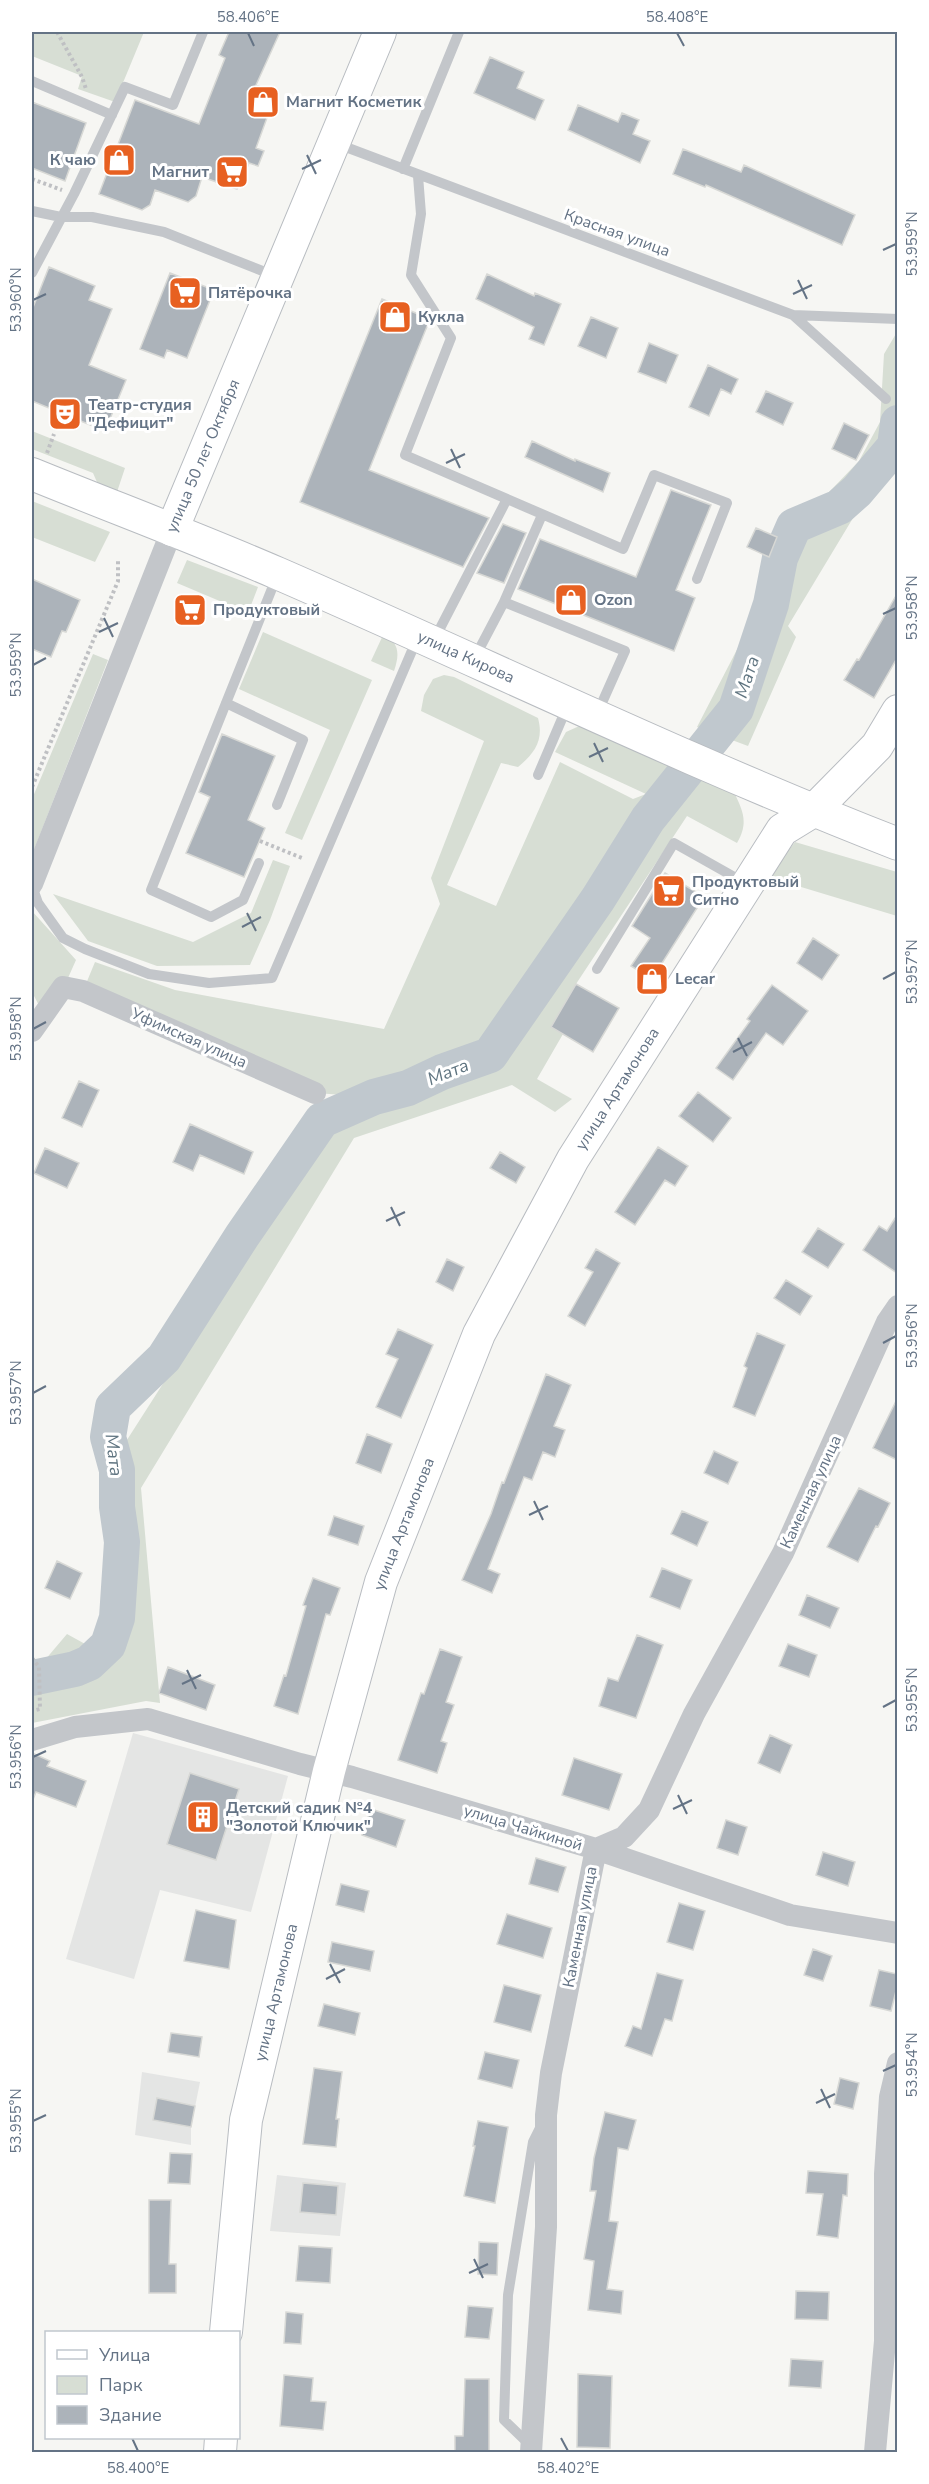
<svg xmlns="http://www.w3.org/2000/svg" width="929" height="2484" font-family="'Nunito Sans',sans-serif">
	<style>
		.built { fill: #e4e5e4 }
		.green { fill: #d7ded4 }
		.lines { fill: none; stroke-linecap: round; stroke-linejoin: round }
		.river { stroke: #c0c8ce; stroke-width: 36 }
		.building { fill: #acb3ba; stroke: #d7d8d5; stroke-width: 1.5 }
		.secondary-casing { stroke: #b8bcc1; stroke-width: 34 }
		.path { stroke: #bfc0c3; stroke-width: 4; stroke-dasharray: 3 3; stroke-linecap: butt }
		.lane { stroke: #c3c6ca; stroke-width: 10 }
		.street { stroke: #c3c6ca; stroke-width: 22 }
		.secondary { stroke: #fff; stroke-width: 32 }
		.ticks { fill: none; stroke: #647385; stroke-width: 2 }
		.labels { text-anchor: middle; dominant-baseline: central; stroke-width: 6; stroke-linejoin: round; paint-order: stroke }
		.poi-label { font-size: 16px; font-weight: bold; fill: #647385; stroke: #fff; text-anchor: start }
		.street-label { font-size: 16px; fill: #647385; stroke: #fff }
		.water-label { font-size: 18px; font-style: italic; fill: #607581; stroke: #fff }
		.neatline { fill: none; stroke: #647385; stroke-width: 2 }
		.ticks-label { font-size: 15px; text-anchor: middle; fill: #647385 }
	</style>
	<rect width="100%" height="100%" fill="#f6f6f3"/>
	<!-- built -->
	<path class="built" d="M133 1733 288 1776 251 1912 160 1890 134 1979 66 1959Z
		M142 2072 200 2082 191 2127V2145L135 2135Z
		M277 2175 346 2183 340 2236 270 2231Z"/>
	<!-- green -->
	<path class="green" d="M32 32H144L115 102 78 89 82 76 32 56Z
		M897 332V445L788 626 796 637 748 746 697 727 806 516 859 461 880 422 884 354Z
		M32 431 125 468 116 495 100 489 93 473 32 449Z
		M32 501 110 532 95 562 32 537Z
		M187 560 258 587 248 613 177 583Z
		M263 632 372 680 302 840 285 833 330 730 239 689Z
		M384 633C399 644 400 653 394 671L371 661Z
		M93 654 108 660 32 855V799Z
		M444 675 454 677 538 718C544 740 535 753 518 767L501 763 447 885 496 906 560 762 633 799 646 794 555 752 566 732 586 723 733 790C743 811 749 822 737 843L687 816 576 984 551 1027 563 1034 537 1079 572 1099 555 1112 512 1085 354 1138 141 1488 160 1703 146 1701 32 1723V1661L39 1667 67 1634 96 1650 111 1622 109 1468 326 1129 344 1095 315 1093 83 991 95 962 175 990 384 1029 440 904 431 878 484 741 421 711 424 695 433 679Z
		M795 842 897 872V916L768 877Z
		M273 860 290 866 270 920 250 965 157 966 88 941 53 894 193 942 251 913Z
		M32 911 76 960 48 1023 32 992Z"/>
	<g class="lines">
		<!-- river -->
		<path class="river" d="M32 1678 75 1669 89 1663 108 1645 117 1618 122 1542 117 1507V1470L108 1437 113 1407 164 1358 242 1236 322 1120 374 1097 408 1088 442 1072 490 1055 598 899 648 819 736 709 771 604 780 558 794 526 839 507 857 491 895 446 898 423"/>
	</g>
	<!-- building -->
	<path class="building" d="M229 32H280L256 85 276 93 256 148 264 151 258 166 249 163 242 181 237 189 202 177 196 196 188 202 155 190 150 205 142 210 99 194 135 100 199 124 225 58 219 55Z
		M490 57 524 72 517 88 544 100 535 120 474 93Z
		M32 102 86 123 65 181 32 168Z
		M578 105 618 122 622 113 639 120 633 134 650 141 640 163 568 130Z
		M683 149 741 172 744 165 855 215 842 245 706 185 705 187 673 174Z
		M49 267 95 286 89 300 112 309 89 365 126 380 105 431 32 401V310Z
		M170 273 214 290 187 358 167 350 164 358 140 349Z
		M487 274 534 296 535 293 561 304 544 345 529 339 534 327 476 299Z
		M382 299 430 319 369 470 489 518 463 567 300 502Z
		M591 317 618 328 606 358 578 346Z
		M649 343 678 355 666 383 638 372Z
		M708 365 738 379 731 394 721 389 709 416 689 407Z
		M766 391 793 403 783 425 756 412Z
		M844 423 869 435 856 460 832 449Z
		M532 441 575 461V459L610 473 603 492 525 457Z
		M671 490 711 505 676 590 695 598 674 651 518 589 540 539 636 577Z
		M503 524 526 533 504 583 477 573Z
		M756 528 777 537 769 557 747 547Z
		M32 579 80 600 66 632 62 631 51 657 32 649Z
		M897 594V658L874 698 844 680 857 659 859 660Z
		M222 734 275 756 248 820 265 828 244 877 186 853 210 797 199 792Z
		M665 873 704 897 652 979 631 966 650 938 632 926Z
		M813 938 839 955 822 980 797 963Z
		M576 984 619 1008 593 1052 551 1027Z
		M772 985 808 1011 783 1045 766 1033 733 1080 716 1068 750 1021 747 1019Z
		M79 1081 99 1090 82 1127 62 1118Z
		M698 1092 731 1118 713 1142 679 1116Z
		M190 1124 253 1152 244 1174 200 1155 193 1171 173 1162Z
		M658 1147 688 1166 675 1186 665 1180 635 1225 615 1212Z
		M45 1148 79 1163 67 1188 34 1173Z
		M500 1152 525 1167 516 1183 490 1168Z
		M897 1215V1273L863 1250 879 1226 887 1231Z
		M818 1228 844 1244 828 1268 802 1252Z
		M596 1249 620 1263 585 1326 568 1316 593 1272 585 1268Z
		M447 1259 464 1267 453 1291 436 1282Z
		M786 1280 812 1296 800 1315 774 1298Z
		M398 1329 433 1345 401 1418 376 1407 398 1359 386 1354Z
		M757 1333 785 1345 755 1416 733 1407 747 1368 744 1366Z
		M546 1374 571 1385 554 1426 565 1430 555 1457 543 1452 532 1480 524 1477 488 1569 500 1574 492 1593 462 1580 491 1514 502 1482 504 1483Z
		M897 1399V1460L873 1448Z
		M367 1434 392 1444 381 1473 356 1463Z
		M714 1451 738 1462 728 1484 704 1473Z
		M859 1488 890 1503 878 1527 876 1526 858 1562 827 1547Z
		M682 1511 708 1522 697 1546 671 1534Z
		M334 1516 364 1526 358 1545 328 1535Z
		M57 1561 82 1573 70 1599 45 1588Z
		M662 1568 692 1580 680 1609 650 1597Z
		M313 1578 340 1588 330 1615 326 1614 298 1714 274 1706 284 1675 286 1676 306 1606 303 1605Z
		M807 1595 839 1608 830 1628 799 1615Z
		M637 1635 663 1645 636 1718 599 1706 608 1678 618 1681Z
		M788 1644 817 1655 809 1677 779 1666Z
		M440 1649 462 1657 446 1702 454 1705 441 1741 447 1743 437 1773 398 1760 421 1693 424 1694Z
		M168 1667 215 1685 206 1710 159 1693Z
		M770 1735 792 1745 780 1773 758 1763Z
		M32 1753 50 1761 47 1766 86 1781 76 1807 36 1792 32 1802Z
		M574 1758 622 1774 609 1810 562 1795Z
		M190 1773 239 1789 216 1860 167 1844Z
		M371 1809 405 1820 396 1847 362 1835Z
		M726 1820 747 1827 738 1855 717 1848Z
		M823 1852 855 1862 848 1886 816 1875Z
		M536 1858 566 1867 558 1892 529 1884Z
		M341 1884 369 1891 364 1912 336 1905Z
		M679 1903 705 1911 693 1950 667 1942Z
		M196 1910 236 1920 229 1969 184 1961Z
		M507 1914 552 1928 543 1958 497 1944Z
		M332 1942 374 1951 370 1971 328 1962Z
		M813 1949 832 1956 823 1981 804 1975Z
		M879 1970 897 1974V1987L891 2011 870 2006Z
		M657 1973 683 1980 672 2021 665 2019 652 2056 625 2046 633 2026 641 2029Z
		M504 1985 541 1995 531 2032 494 2022Z
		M324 2004 360 2013 355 2035 318 2026Z
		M171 2033 202 2037 199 2057 168 2052Z
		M485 2052 519 2060 512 2088 478 2079Z
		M314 2068 342 2072 336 2119H339L336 2147 303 2144Z
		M840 2078 859 2083 853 2109 834 2104Z
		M157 2098 195 2106 191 2127 153 2120Z
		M605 2112 636 2120 628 2150 618 2148 609 2221 618 2222 607 2289 623 2291 621 2314 588 2310 594 2261 584 2259 596 2191H590L594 2158Z
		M478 2121 508 2127 495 2203 464 2196 475 2146H473Z
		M170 2153 192 2154 190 2184 168 2183Z
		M808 2171 848 2174 847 2196 843 2195 838 2238 817 2235 823 2194 806 2193Z
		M303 2183 338 2186 336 2215 300 2212Z
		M149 2200H171L169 2264H176V2293H149Z
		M479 2242 498 2243 497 2275 478 2274Z
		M299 2246 332 2248 330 2283 296 2281Z
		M796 2291 829 2292 828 2320 795 2319Z
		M468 2306 493 2308 489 2339 465 2337Z
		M286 2312 303 2314 301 2344 284 2343Z
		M791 2359 823 2361 821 2388 789 2386Z
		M578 2374 612 2376 610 2448 577 2447Z
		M284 2375 313 2378 311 2401 326 2402 323 2430 280 2426Z
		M465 2379H489V2452H455V2436H463Z"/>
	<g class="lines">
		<!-- secondary casing -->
		<g class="secondary-casing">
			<g id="secondary">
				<path id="s1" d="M32 474C113 507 196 538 277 573 484 663 687 762 898 844"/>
				<path d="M172 530 380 32"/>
				<path id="s2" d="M226 2332 246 2120 329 1771 381 1582 479 1334 573 1159 782 830 813 811 877 746 898 711"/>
				<path d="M220 2452 221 2438"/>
			</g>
		</g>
		<!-- path -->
		<path class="path" d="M57 32 82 77 86 89
			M32 179 62 190
			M47 453 54 434
			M32 787 118 581V559
			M260 841 302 858
			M32 1658 39 1667 40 1709 32 1711"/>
		<!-- lane -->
		<path class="lane" d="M32 81 112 115
			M335 143 793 315 898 319
			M403 169 459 32
			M418 176 421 214 411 275 451 338 405 455 623 549 654 475 727 503 697 579
			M32 211 61 217H92L164 232 275 276
			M32 273 74 194 125 87 173 105 203 32
			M793 315 886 399
			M504 602 625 651 597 714
			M434 640 507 499
			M474 659 504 602 542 515
			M226 703 303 740 277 805
			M538 775 567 707
			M259 863 243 900 211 917 151 890 277 576
			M32 886 38 903 63 938 85 949 149 974 209 983 272 978 417 639
			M597 969 674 843 745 883
			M531 2446 504 2420 508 2295 533 2142 541 2126"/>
		<!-- street -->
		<path class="street" d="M32 884 172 530
			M32 1031 63 987 83 991 315 1093
			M32 1740 75 1727 148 1719 300 1764 352 1777 596 1849 790 1915 898 1933
			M531 2452 546 2227V2115L551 2073 596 1849 624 1837 649 1810 694 1714 783 1553 887 1322 898 1306
			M875 2452 885 2341V2174L890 2097 898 2063"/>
		<!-- secondary -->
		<use href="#secondary" class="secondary"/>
	</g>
	<!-- ticks -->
	<path class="ticks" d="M248 33 254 46M677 33 684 46M307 155 316 174M302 169 321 160M883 250 896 244M798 280 807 299M793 294 812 285M33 300 46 294M451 449 460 468M446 463 465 454M883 614 896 608M104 618 113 637M99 632 118 623M33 665 46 658M594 743 603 762M589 757 608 748M247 913 256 931M242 927 261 917M883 979 896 972M33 1029 46 1022M738 1038 747 1056M733 1052 752 1042M391 1207 400 1226M386 1221 405 1212M883 1343 896 1336M33 1393 46 1386M534 1501 543 1520M529 1515 548 1506M187 1670 196 1689M182 1684 201 1675M883 1707 896 1700M33 1757 46 1751M678 1795 687 1814M673 1809 692 1800M330 1964 340 1983M326 1979 345 1969M883 2071 896 2065M821 2089 830 2108M816 2103 835 2094M33 2121 46 2115M474 2259 483 2278M469 2273 488 2264M132 2438 138 2451M561 2438 568 2451"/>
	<!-- icons -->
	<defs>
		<g id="shop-square" transform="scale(1.725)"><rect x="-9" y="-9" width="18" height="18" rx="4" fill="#e76021" stroke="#fff"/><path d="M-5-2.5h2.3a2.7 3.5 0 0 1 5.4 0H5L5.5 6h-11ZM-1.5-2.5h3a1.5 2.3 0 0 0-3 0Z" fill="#fff"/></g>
		<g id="supermarket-square" transform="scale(1.725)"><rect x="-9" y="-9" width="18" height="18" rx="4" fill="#e76021" stroke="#fff"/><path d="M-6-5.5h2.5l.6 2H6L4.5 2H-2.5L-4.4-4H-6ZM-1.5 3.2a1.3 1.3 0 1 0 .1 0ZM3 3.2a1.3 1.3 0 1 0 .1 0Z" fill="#fff"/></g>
		<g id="theatre-square" transform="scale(1.725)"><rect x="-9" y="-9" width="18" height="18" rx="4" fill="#e76021" stroke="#fff"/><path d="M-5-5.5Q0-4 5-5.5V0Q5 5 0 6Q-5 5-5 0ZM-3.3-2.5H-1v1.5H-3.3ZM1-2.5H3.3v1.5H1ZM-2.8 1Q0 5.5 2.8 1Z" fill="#fff"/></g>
		<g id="building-square" transform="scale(1.725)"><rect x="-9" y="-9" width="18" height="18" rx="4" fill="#e76021" stroke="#fff"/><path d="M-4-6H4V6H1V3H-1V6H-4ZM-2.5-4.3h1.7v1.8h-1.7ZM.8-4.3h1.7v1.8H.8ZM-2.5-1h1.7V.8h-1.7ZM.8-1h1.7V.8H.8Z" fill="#fff"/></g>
	</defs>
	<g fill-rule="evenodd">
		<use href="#shop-square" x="263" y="102"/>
		<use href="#shop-square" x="119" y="160"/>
		<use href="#supermarket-square" x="232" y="172"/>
		<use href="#supermarket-square" x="185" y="293"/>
		<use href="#shop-square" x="395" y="317"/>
		<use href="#theatre-square" x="65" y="414"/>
		<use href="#shop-square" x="571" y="600"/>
		<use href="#supermarket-square" x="190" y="610"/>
		<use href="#supermarket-square" x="669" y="891"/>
		<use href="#shop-square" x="652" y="979"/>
		<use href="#building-square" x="203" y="1817"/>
	</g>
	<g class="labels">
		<!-- poi labels -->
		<g class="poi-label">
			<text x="286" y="102">Магнит Косметик</text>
			<text x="96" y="160" text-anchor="end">К чаю</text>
			<text x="209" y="172" text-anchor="end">Магнит</text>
			<text x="208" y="293">Пятёрочка</text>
			<text x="418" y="317">Кукла</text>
			<text x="88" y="405">Театр-студия<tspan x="88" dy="18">"Дефицит"</tspan></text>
			<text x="594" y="600">Ozon</text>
			<text x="213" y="610">Продуктовый</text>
			<text x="692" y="882">Продуктовый<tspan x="692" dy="18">Ситно</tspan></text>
			<text x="675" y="979">Lecar</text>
			<text x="226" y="1808">Детский садик №4<tspan x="226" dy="18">"Золотой Ключик"</tspan></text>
		</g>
		<!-- street labels -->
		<g class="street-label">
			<text transform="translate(617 233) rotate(20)">Красная улица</text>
			<text transform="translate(203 456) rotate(-67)">улица 50 лет Октября</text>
			<text stroke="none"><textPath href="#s1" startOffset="471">улица Кирова</textPath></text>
			<text transform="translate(189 1038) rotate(24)">Уфимская улица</text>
			<text stroke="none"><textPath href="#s2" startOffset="1316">улица Артамонова</textPath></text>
			<text transform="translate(811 1492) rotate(-65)">Каменная улица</text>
			<text stroke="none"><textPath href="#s2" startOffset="830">улица Артамонова</textPath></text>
			<text transform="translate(523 1828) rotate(17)">улица Чайкиной</text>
			<text transform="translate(580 1927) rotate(-79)">Каменная улица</text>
			<text stroke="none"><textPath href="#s2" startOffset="344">улица Артамонова</textPath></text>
		</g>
		<!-- water labels -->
		<g class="water-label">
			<text transform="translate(747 677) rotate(-72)">Мата</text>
			<text transform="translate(448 1072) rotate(-22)">Мата</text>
			<text transform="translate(114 1455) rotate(83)">Мата</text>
		</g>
	</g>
	<!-- border -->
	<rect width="929" height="2484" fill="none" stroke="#ffffff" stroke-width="66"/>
	<!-- legend -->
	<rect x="45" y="2331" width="195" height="108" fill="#ffffff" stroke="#c1c7ce" stroke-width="1.5"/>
	<rect x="57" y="2350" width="30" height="9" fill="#ffffff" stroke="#c1c7ce" stroke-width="1.5"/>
	<text x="99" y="2361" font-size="18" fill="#647385">Улица</text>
	<rect x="57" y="2376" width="30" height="18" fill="#d7ded4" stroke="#c1c7ce" stroke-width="1.5"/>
	<text x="99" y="2391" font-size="18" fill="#647385">Парк</text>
	<rect x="57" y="2406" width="30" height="18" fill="#acb3ba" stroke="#c1c7ce" stroke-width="1.5"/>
	<text x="99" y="2421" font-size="18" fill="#647385">Здание</text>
	<rect x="33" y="33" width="863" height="2418" class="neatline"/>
	<g class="ticks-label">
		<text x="248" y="22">58.406°E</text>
		<text x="677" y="22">58.408°E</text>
		<text transform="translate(912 244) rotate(-90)" y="5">53.959°N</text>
		<text transform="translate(16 300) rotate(-90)" y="5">53.960°N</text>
		<text transform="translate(912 608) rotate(-90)" y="5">53.958°N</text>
		<text transform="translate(16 665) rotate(-90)" y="5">53.959°N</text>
		<text transform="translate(912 972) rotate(-90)" y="5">53.957°N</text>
		<text transform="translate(16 1029) rotate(-90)" y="5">53.958°N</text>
		<text transform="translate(912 1336) rotate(-90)" y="5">53.956°N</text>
		<text transform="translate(16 1393) rotate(-90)" y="5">53.957°N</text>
		<text transform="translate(912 1700) rotate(-90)" y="5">53.955°N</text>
		<text transform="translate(16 1757) rotate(-90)" y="5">53.956°N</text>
		<text transform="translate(912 2065) rotate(-90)" y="5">53.954°N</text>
		<text transform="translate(16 2121) rotate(-90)" y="5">53.955°N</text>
		<text x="138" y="2473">58.400°E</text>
		<text x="568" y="2473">58.402°E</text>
	</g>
</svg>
